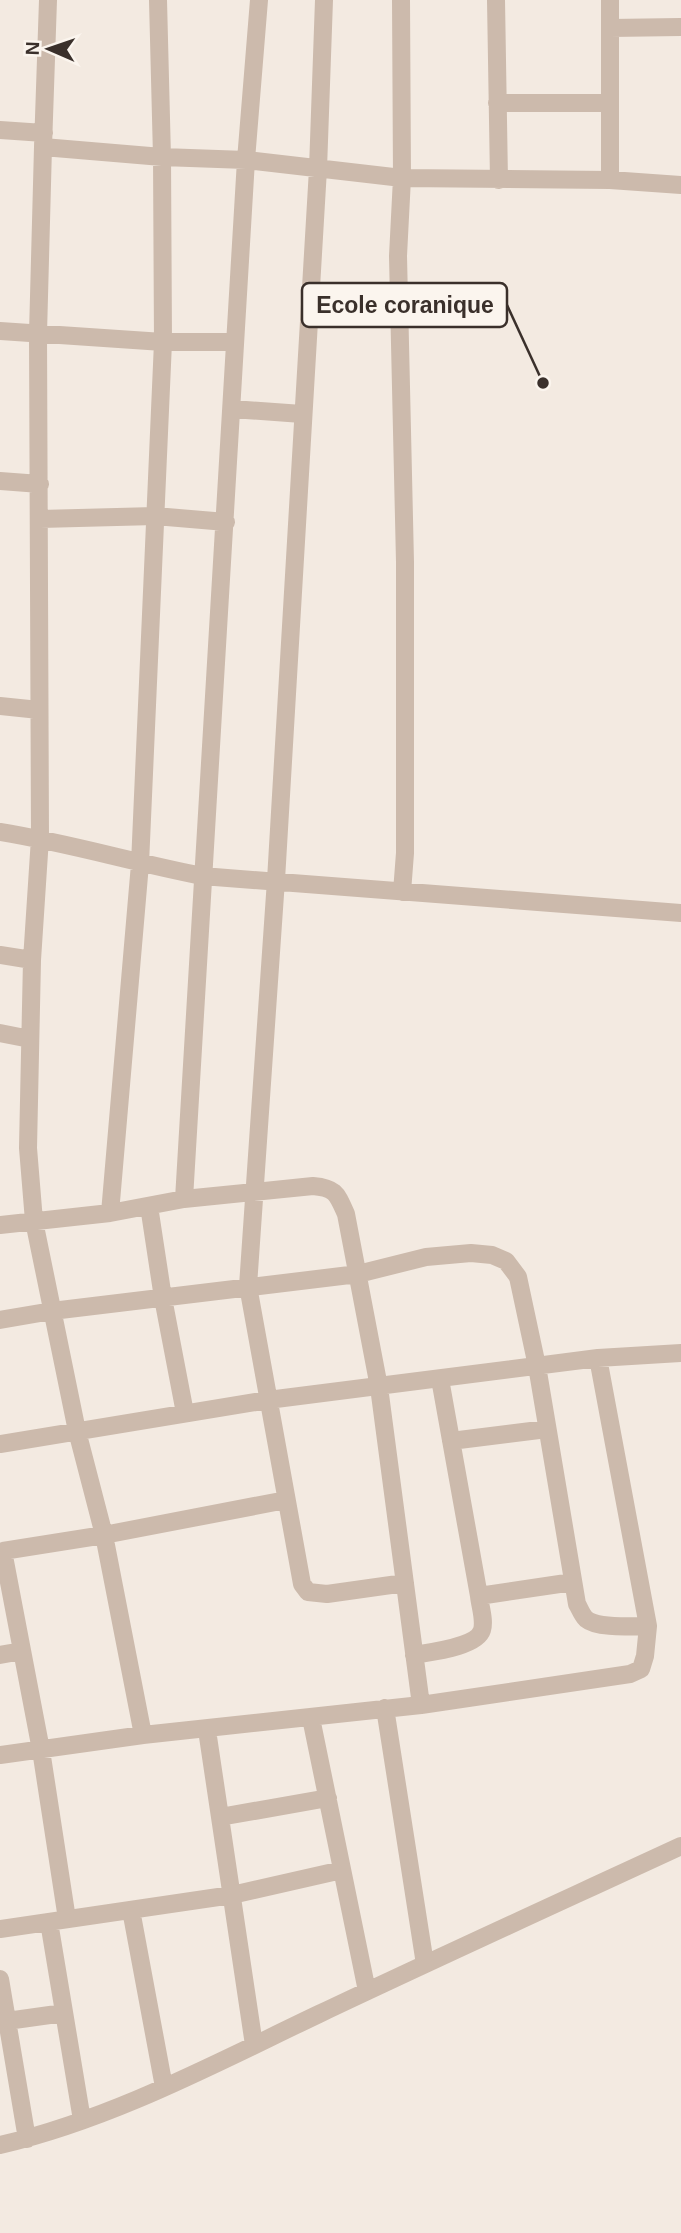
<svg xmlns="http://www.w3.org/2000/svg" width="681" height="2233" font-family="Helvetica,sans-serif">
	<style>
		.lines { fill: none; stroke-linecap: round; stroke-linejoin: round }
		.minor { stroke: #ccbaac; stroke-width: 18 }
		.leader { fill: none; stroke: #3a302b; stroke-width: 2.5 }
		.callout-dot { fill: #3a302b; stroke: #fbf5ee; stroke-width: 2.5 }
		.callout { fill: #fbf5ee; stroke: #3a302b; stroke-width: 2.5 }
		.callout-label { font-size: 23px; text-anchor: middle; font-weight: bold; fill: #3a302b }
	</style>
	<rect width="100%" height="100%" fill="#f3eae1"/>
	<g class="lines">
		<!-- minor -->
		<path class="minor" d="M48 0 43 147 162 157 246 160 402 178 610 180 681 185
			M324 0 318 169 276 880 248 1286 302 1584 308 1592 327 1594 405 1583
			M401 0 402 178 398 256 405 562V853L402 892
			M496 0 499 180
			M610 28 681 27
			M497 103H610
			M0 130 44 133
			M43 147 38 334 40 838 32 960 28 1148 34 1221 77 1431 104 1535 143 1735
			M610 180V0
			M0 331 163 342H235
			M232 409 302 414
			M0 481 40 484
			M40 519 155 516 226 522
			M0 706 39 710
			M0 832C68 843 135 863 202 876L681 913
			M0 955 32 960
			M0 1033 30 1039
			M184 1199 246 160 259 0
			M149 1206 163 1298 185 1413
			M110 1213 140 864 163 342 162 157 158 0
			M0 1225 110 1213 184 1199 313 1186C336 1188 337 1194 346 1214L379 1387 421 1705
			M0 1320 52 1311 358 1274 426 1257 471 1253 492 1255 506 1261 518 1277 537 1366 577 1604C580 1609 582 1615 586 1619 598 1629 632 1626 648 1626
			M451 1441 547 1429
			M0 1444 268 1400 598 1358 681 1353
			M479 1596 573 1582
			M0 1655 22 1651
			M414 1655C430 1652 477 1647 482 1630 485 1620 480 1606 479 1596L440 1379
			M385 1708 425 1964
			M311 1718 367 1991
			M207 1730 254 2045
			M0 1755 143 1735 421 1705 630 1674 641 1669 645 1656 648 1626 598 1358
			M220 1817 328 1798
			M131 1910 164 2087
			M67 1919 41 1750 3 1551 104 1535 286 1500
			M49 1922 82 2120
			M0 1929 232 1895 342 1870
			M0 1979 27 2139
			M7 2021 64 2013
			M0 2145C112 2119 216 2063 319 2014 439 1957 560 1902 681 1846"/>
	</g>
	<!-- callouts -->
	<path class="leader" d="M543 383L507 305"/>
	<circle class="callout-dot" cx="543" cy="383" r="7"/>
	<rect class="callout" x="302" y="283" width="205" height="44" rx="7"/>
	<g class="callout-label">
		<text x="405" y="313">Ecole coranique</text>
	</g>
	<!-- north arrow -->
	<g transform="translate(49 49) rotate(272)" stroke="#fbf5ee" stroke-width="5" paint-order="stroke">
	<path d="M0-5L12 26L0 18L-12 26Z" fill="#3a302b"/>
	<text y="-10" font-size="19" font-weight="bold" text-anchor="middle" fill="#3a302b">N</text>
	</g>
</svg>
